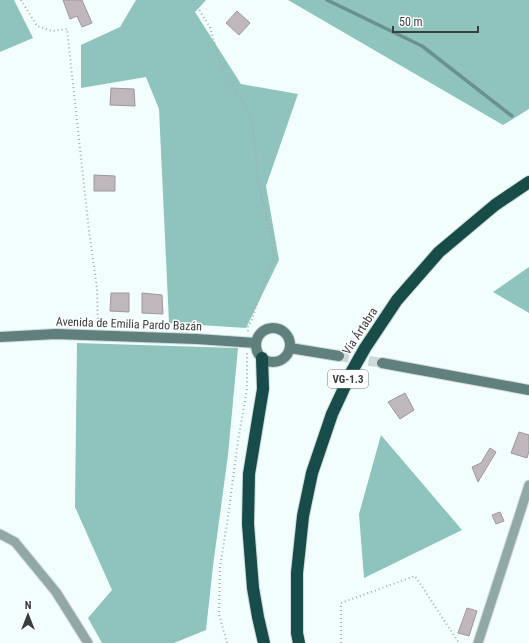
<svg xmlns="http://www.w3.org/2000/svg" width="529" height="643" font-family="'Roboto Condensed',sans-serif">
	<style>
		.forest { fill: #8fc4be }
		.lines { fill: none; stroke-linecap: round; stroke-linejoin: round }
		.stream { stroke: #6b918e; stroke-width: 3.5 }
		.building { fill: #c0b7bd; stroke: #9f969c }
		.secondary-tunnel { stroke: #cdd8d7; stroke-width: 10; stroke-dasharray: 10 5; stroke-linecap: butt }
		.street-casing { stroke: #d1dbdb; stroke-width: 11 }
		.secondary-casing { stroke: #d1dbdb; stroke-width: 12 }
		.highway-casing { stroke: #d1dbdb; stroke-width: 14 }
		.path { stroke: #a3acac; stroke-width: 2; stroke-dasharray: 1 3; stroke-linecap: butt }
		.street { stroke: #92a8a5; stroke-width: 9 }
		.secondary { stroke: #5f807d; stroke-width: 10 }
		.highway { stroke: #174c48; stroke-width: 12 }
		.labels { text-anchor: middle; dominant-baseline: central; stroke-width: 3; stroke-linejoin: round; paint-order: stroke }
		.shield { fill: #fff; stroke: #747878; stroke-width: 1 }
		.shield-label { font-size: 11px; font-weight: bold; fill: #393e3e }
		.street-label { font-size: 12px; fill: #393e3e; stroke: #fff }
	</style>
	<rect width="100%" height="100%" fill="#f2fefd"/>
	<!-- forest -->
	<path class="forest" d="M0 0H14L33 38 0 52Z
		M136 0H206L195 12 241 84 298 94 266 186 279 260 246 328 169 323 159 109 146 77 81 88V45L120 27Z
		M288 0H529V109L503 125Z
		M529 267V313L493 292Z
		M77 343 238 348 228 455 213 566 206 630 174 643H102L88 618 112 590 75 507Z
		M381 435 462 530 364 578 359 514Z"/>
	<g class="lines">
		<!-- stream -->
		<path class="stream" d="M327 0 422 46 512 116"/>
	</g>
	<!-- building -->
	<path class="building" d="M63 0H82L92 23 82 27 77 16 70 19Z
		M237 11 250 23 239 35 226 23Z
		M111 88 134 89 135 106 110 105Z
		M94 175 115 176V191H94Z
		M111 293H129V312L110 311Z
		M142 293 162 295 163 314 142 313Z
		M405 393 414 410 400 419 388 402Z
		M519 432 529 435V451L527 458 511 453Z
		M490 448 496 452 478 482 472 467 481 463Z
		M500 512 504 521 496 524 492 515Z
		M467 608 477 611 469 636 458 633Z"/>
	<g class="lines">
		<!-- secondary-tunnel -->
		<path class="secondary-tunnel" d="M339 356 382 363"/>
		<!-- street casing -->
		<g class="street-casing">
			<path id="street" d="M0 534 15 542 56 592 88 643
				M478 643 529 485"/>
		</g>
		<!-- secondary casing -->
		<g class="secondary-casing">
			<path id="secondary" d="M256 345a17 17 0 1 1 34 0a17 17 0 1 1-34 0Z
				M0 337 56 334 197 339 256 343
				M290 348 339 356
				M382 363 529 390"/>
		</g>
		<!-- highway casing -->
		<g class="highway-casing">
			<path id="highway" d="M262 358 263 389 249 474 248 524 253 588 258 617 264 643
				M299 643 297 633V573L303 516 312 473 332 414 352 371 365 348 397 300 439 252 495 205 529 182"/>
		</g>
		<!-- path -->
		<path class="path" d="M21 0 37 26 52 31 67 29 89 231 97 288 98 326
			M193 0 210 27 223 73 241 98 252 123 256 155 257 176 271 235 274 257 260 294 252 320 248 327V333
			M227 643 219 614 220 567 227 524 238 441 247 389V353
			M341 643V603L415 576 459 643"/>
		<!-- street -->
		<use href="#street" class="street"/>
		<!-- secondary -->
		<use href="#secondary" class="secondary"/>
		<!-- highway -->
		<use href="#highway" class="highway"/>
	</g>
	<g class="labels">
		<!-- shield labels -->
		<rect class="shield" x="328" y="370" width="40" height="18" rx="3"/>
		<g class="shield-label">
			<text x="348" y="379">VG-1.3</text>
		</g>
		<!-- street labels -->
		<g class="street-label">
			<text transform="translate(129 324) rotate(2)">Avenida de Emilia Pardo Bazán</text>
			<text transform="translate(360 331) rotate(-57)">Vía Ártabra</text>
		</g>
	</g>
	<!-- north arrow -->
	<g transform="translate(28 615)" stroke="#ffffff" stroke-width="3" paint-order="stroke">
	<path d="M0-3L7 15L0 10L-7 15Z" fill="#393e3e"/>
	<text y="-6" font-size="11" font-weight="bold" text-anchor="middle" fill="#393e3e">N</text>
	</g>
	<!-- scale -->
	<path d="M393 26v6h85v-6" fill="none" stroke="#393e3e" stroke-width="2"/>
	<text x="399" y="26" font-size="12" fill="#393e3e" stroke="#ffffff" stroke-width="3" paint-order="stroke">50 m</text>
</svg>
